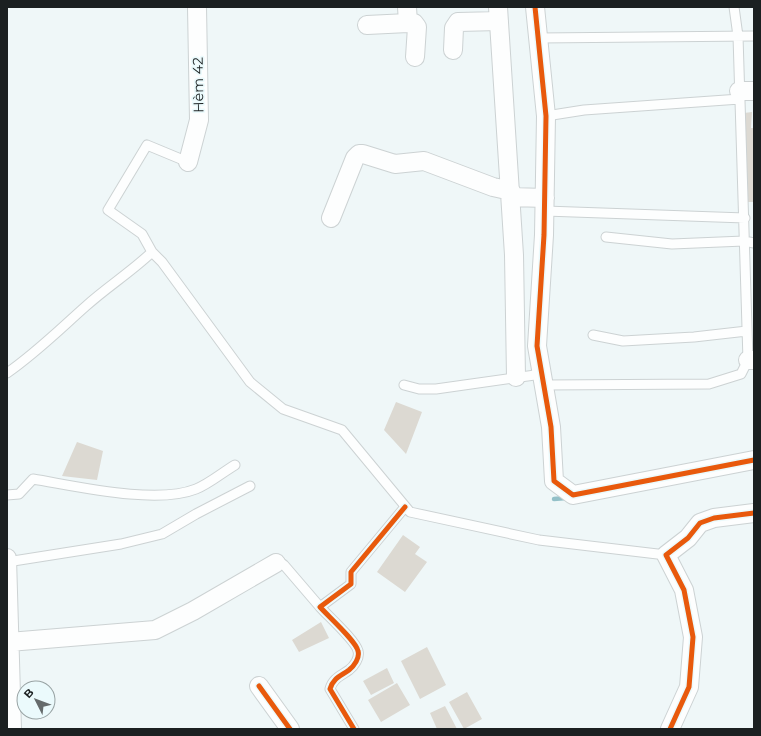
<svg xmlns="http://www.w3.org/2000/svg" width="761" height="736" font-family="Montserrat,sans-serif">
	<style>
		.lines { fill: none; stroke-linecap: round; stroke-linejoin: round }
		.stream { stroke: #93c0c8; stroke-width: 4.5 }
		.building { fill: #dcd9d2 }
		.lane-casing { stroke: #ccd2d3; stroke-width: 11 }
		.street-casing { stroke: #ccd2d3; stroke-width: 20 }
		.lane { stroke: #fdfefe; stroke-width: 9 }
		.street { stroke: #fdfefe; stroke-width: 18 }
		.cycleway-casing { stroke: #ebfafc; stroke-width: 8 }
		.cycleway { stroke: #e8590c; stroke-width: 5 }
		.labels { text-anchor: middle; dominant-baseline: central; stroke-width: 3.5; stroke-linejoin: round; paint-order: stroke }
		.street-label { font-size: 14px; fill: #1b2021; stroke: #ebfafc }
	</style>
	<rect width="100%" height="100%" fill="#eff7f8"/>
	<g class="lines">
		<!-- stream -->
		<path class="stream" d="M554 499 566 498"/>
	</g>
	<!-- building -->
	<path class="building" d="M752 112 751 128H754V202H739L736 114Z
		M396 402 422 412 406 454 384 430Z
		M77 442 103 451 97 480 62 476Z
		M403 535 420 547 415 554 427 562 405 592 377 572Z
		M321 622 329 638 299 652 292 640Z
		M427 647 446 685 420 699 401 661Z
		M387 668 394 683 371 695 363 681Z
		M397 683 410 705 381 722 368 700Z
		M467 692 482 719 464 729 449 702Z
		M445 706 457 729H437L430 713Z"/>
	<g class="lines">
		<!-- lane casing -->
		<g class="lane-casing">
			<path id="lane" d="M539 38 754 36
				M546 116 584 110 740 99
				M188 162 147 145 108 210 142 234 152 252 162 262 250 382 283 409 342 430 410 512 539 540 666 555
				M545 211 745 218
				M606 237 672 244 744 241 754 243
				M593 335 623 341 694 337 747 331
				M7 373C36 353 60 329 86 306 107 287 131 272 152 252
				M404 385 419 389H436L542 374
				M544 385 709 384 741 374 748 360 738 36 734 7
				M7 495 19 494 33 479C76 486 156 505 196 489 209 484 223 472 235 465
				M7 562 121 544 162 534 196 514 250 486
				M276 563 280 562 284 565 320 607
				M354 729 330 689C333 678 341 676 349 670 354 666 360 658 358 651 356 641 328 616 320 607L351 584V572L405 507"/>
		</g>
		<!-- street casing -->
		<g class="street-casing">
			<path id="street" d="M498 7 514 255 516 377
				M535 7 546 116 544 235 537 346 551 427 554 481 573 495 754 460
				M408 23H414L417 27 415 57
				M367 25 408 23 407 7
				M453 50 454 28 458 22 499 21
				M739 91H754
				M188 162 199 120 197 7
				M511 197 545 198
				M331 218 355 158 359 154H363L395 164 424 161 493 187 511 191
				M748 360H754
				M7 558 12 729
				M9 642 155 630 193 611 276 563
				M259 686 290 729
				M670 729 689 687 693 637 684 590 666 555 688 538 700 523 714 518 754 513"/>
		</g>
		<!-- lane -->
		<use href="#lane" class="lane"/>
		<!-- street -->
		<use href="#street" class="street"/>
		<!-- cycleway casing -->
		<g class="cycleway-casing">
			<path id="cycleway" d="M535 7 546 116 544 235 537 346 551 427 554 481 573 495 754 460
				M259 686 290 729
				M354 729 330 689C333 678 341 676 349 670 354 666 360 658 358 651 356 641 328 616 320 607L351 584V572L405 507
				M670 729 689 687 693 637 684 590 666 555 688 538 700 523 714 518 754 513"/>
		</g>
		<!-- cycleway -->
		<use href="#cycleway" class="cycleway"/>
	</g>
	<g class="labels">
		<!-- street labels -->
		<g class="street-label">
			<text transform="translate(198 85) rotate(-91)">Hèm 42</text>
		</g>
	</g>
	<!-- border -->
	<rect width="761" height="736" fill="none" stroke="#1b2021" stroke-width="16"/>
	<!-- north arrow -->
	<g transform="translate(36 700) rotate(312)"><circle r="19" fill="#ebfafc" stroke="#98a3a4"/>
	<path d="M0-3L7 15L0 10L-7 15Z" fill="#656b6c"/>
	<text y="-6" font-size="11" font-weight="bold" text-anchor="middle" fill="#1b2021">B</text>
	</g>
</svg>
